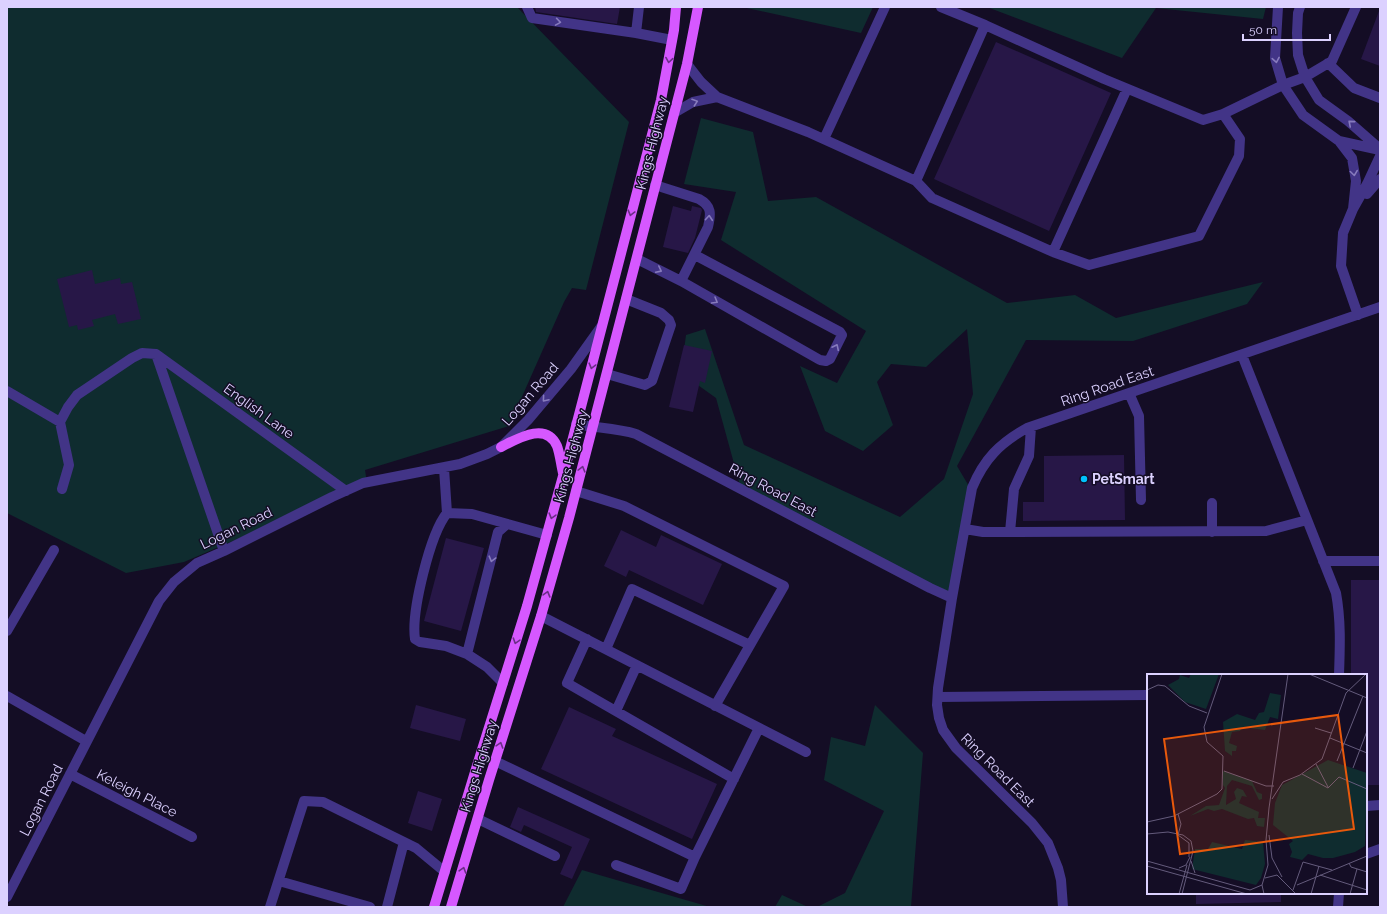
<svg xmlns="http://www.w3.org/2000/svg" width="1387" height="914" font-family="Raleway,sans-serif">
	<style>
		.green { fill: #0f2c2f }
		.building { fill: #271747 }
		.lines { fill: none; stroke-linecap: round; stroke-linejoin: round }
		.minor { stroke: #423487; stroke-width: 10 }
		.major { stroke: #d658ff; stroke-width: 10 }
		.oneway { stroke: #877bbd }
		.oneway2 { stroke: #6b2f87 }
		.poi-dot { fill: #00c2fc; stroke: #140d25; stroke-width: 1.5 }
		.labels { text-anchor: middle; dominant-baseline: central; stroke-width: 3; stroke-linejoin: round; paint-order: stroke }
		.street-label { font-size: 14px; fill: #dcd1ff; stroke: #140d25 }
		.poi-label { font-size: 14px; font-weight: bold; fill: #dcd1ff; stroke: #140d25; text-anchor: start }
		.inset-road { fill: none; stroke: #645b7c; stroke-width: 1 }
		.view { fill: #e8590c; fill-opacity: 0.15; stroke: #e8590c; stroke-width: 2 }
		.inset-edge { fill: none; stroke: #dcd1ff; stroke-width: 2 }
	</style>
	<rect width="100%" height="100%" fill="#140d25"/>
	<!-- green -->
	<path class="green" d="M7 7H517L629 122 586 290 572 288 564 302 509 426 365 470 367 483 184 562 126 573 7 513Z
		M742 7H873L861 33Z
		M987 7H1266L1263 19 1156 8 1122 58Z
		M701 118 753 132 768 201 816 197 1007 303 1075 295 1116 318 1263 282 1247 304 1133 341 1026 340 957 466 973 493 955 601 741 489 716 398 681 373 686 335 705 329 744 445 900 517 944 479 973 394 967 329 926 367 891 364 877 382 893 425 863 451 825 431 800 366 837 383 866 331 721 240 736 192 684 184Z
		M875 705 923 753 911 907H817L845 893 884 811 824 780 831 737 865 746Z
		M582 870 710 907H563Z
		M782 895 808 907H775Z"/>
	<!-- building -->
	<path class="building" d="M535 7H620L617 24 536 12Z
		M1379 11H1380V66L1361 59Z
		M996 42 1111 93 1049 231 934 179Z
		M673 206 691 211 692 206 701 208 702 210 695 238 688 253 663 247Z
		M92 270 95 284 120 278 121 284 132 282 141 319 118 324 115 314 92 320 94 326 78 330 77 325 69 327 57 279Z
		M684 345 712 351 705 383 700 381 693 412 669 407Z
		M1124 455 1125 520 1023 521V502H1044V456Z
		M621 530 656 547 661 535 722 564 703 605 629 570 626 577 604 566Z
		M446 538 484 548 461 631 424 621Z
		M1351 580H1380V785H1366V675H1351Z
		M416 705 466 719 460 741 410 728Z
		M569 707 616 729 612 736 717 784 692 839 541 769Z
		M418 791 442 799 432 831 408 823Z
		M518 807 590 839 572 879 560 874 572 847 524 825 521 832 510 827Z
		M1196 893H1281V902L1196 904Z"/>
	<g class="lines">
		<!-- minor -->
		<path class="minor" d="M527 7 532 18 636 33 672 40
			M941 7 985 25
			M1278 7 1275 58 1283 85 1303 115 1339 141 1352 158 1356 181 1353 209
			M1300 7 1298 13 1297 33 1298 55 1305 77 1319 100 1348 121 1380 149
			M636 33 639 7
			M1328 63 1354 88 1380 98
			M687 64 701 82 717 97 808 132 916 181 985 25 1104 79 1203 120 1223 114 1283 85 1305 77 1332 61 1356 7
			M674 113 693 102 717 97
			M824 139 885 7
			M1339 141 1380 150
			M916 181 932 198 1053 252 1127 89
			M655 185 699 199C712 206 711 214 708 227L681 281
			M1367 194 1380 179
			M1053 252 1089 265 1199 236 1239 156 1240 139 1223 114
			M637 259 681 281 820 360 826 361 830 359 842 335 840 332 695 255
			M1358 315 1341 266 1343 233 1353 209 1367 184 1380 156
			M156 354 224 551
			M1242 355 1336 593C1341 620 1340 647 1339 675
			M607 374 645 385 652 381 671 325 669 320 661 313 626 299
			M7 391 60 422 68 407 77 395 132 358 142 353 156 354 346 491
			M1129 393 1139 416 1141 500
			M60 422 69 465 62 489
			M576 424C596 428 617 428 636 434L930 588 952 598
			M444 468 447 513
			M576 491 624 506 784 586 715 706
			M965 529 983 532 1266 531 1307 520
			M1010 532 1014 489 1029 456 1031 427
			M1212 532V503
			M1323 561H1380
			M541 616 806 752
			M7 631 54 550
			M587 639 567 683 734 779
			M606 649 632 589 750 645
			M467 654 498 532 507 524
			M503 683 487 667 467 654 446 646 420 642 415 639C411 612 430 534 447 513L472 514 547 535
			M7 696 86 741
			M938 697 1148 695
			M616 711 637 665
			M495 761 695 857 759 728
			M70 774 192 837
			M1366 806 1380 805
			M478 819 555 856
			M1366 854 1380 849
			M616 865 681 889 695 857
			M279 881 370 907
			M7 897 159 601 174 582 197 563 224 551 332 497 363 483 460 464 487 454 501 447 528 420 571 369 601 327
			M270 907 304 801 323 802 416 848 445 872
			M387 907 404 842
			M1063 907 1061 880 1058 868 1048 843 1032 823 956 748 943 730 939 718 937 705 938 688 952 598 972 488C984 459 1000 443 1027 428L1380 307
			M1338 907 1339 893"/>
		<!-- major -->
		<path class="major" d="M501 447C517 439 546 421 557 446 560 454 561 465 563 473
			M434 907 475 772 527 606 563 476 661 100 674 30 676 7
			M451 907 489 780 541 616 569 518 687 64 698 7"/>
	</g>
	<!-- one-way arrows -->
	<defs><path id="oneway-chevron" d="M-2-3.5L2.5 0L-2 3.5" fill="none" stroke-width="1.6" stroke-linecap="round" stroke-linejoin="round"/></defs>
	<g class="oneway">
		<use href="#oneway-chevron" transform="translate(558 22) rotate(9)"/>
		<use href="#oneway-chevron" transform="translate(1276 60) rotate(80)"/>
		<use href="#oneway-chevron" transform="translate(695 102) rotate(-19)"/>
		<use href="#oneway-chevron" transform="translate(1351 123) rotate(-140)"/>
		<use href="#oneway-chevron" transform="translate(1354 173) rotate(82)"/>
		<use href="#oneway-chevron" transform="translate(709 218) rotate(-85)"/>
		<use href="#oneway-chevron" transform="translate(659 270) rotate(27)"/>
		<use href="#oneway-chevron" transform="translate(715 301) rotate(30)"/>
		<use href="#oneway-chevron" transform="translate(836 347) rotate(-64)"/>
		<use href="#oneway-chevron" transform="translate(545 399) rotate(130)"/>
		<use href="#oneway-chevron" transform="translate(492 559) rotate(105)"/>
	</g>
	<g class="oneway2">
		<use href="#oneway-chevron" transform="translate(669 60) rotate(99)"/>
		<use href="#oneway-chevron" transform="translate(631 213) rotate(105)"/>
		<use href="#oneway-chevron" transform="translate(592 366) rotate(105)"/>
		<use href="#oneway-chevron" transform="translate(582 469) rotate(-75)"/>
		<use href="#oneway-chevron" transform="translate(552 516) rotate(106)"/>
		<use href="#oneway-chevron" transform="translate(547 594) rotate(-74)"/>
		<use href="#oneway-chevron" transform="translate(516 641) rotate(108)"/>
		<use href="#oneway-chevron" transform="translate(500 745) rotate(-72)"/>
		<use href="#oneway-chevron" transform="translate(463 870) rotate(-73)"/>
	</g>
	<!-- markers -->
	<circle class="poi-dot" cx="1084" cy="479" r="4"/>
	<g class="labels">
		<!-- street labels -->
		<g class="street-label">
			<text transform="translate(652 143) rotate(-76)">Kings Highway</text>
			<text transform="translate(1107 386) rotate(-19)">Ring Road East</text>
			<text transform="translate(530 394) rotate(-49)">Logan Road</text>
			<text transform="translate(259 411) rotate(36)">English Lane</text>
			<text transform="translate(571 456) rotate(-75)">Kings Highway</text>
			<text transform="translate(773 490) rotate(28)">Ring Road East</text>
			<text transform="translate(236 528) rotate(-26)">Logan Road</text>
			<text transform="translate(479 766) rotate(-73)">Kings Highway</text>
			<text transform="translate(998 770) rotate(45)">Ring Road East</text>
			<text transform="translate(137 793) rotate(27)">Keleigh Place</text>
			<text transform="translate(41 800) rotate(-63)">Logan Road</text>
		</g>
		<!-- poi labels -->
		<g class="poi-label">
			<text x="1092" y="479">PetSmart</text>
		</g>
	</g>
	<!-- overview -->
	<g transform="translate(1147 674)">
		<rect width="220" height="220" fill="#140d25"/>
		<path d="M44 0H72L59 35 38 28 21 11 32 5 33 1 42 4ZM123 19 134 21 131 45 123 43 118 56 95 53 93 57 85 58 82 69 90 72 89 77H85V82L78 77 76 48 90 40 108 46 112 39 117 38ZM181 86 220 99 218 172 208 178 186 184H176L161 180 155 186 143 183 145 178 142 170 146 167 126 151 128 129 135 111ZM76 97 105 107 110 118 115 120V125L112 126 105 112 85 106 80 112 79 131 89 125 87 118 90 114 96 116 100 123 95 122 92 129 112 138 111 144H118L117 153 110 152 107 144 101 145 75 135 67 137 61 135 43 142 59 132 72 131 78 114 76 111ZM98 166 116 168 118 190 114 204 109 211 45 195 48 175H61L65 168 95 175Z" fill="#0f2c2f"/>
		<path class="inset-road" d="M162 0 220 24M0 16 11 11 18 12 42 32 60 39M168 54 184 59M183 64 220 79M190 87 216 22M169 90 181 113M206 94 220 57M77 97 119 112H127M155 100 181 114 192 103 220 115M125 125 136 108 153 101 175 85 199 19 219 0M0 148 27 142 70 120 75 115 76 82 60 68 57 53 75 0M0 160 21 158 36 161 44 167 46 177 35 220M31 161 42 169V183M31 161 34 150 31 140M122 161 125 184 135 203M0 187 103 216 115 211M44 187 48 199M202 189 204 193 220 198M0 192 100 220M32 194 39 191 43 183M173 201 220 216M118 204 130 201 149 220M150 211 220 182M146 216 156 188 185 196M32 220 40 191M117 220 115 211 121 191 119 166 122 134 141 0M164 220 172 192M203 220 210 195"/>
		<path class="view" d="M191 41 207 155 33 180 17 65Z"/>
		<rect width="220" height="220" class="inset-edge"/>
	</g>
	<!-- border -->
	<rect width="1387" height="914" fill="none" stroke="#dcd1ff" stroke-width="16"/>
	<!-- scale -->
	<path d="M1243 34v6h87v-6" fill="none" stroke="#dcd1ff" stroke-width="2"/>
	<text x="1249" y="34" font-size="12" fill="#dcd1ff" stroke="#140d25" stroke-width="3" paint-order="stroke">50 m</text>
</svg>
